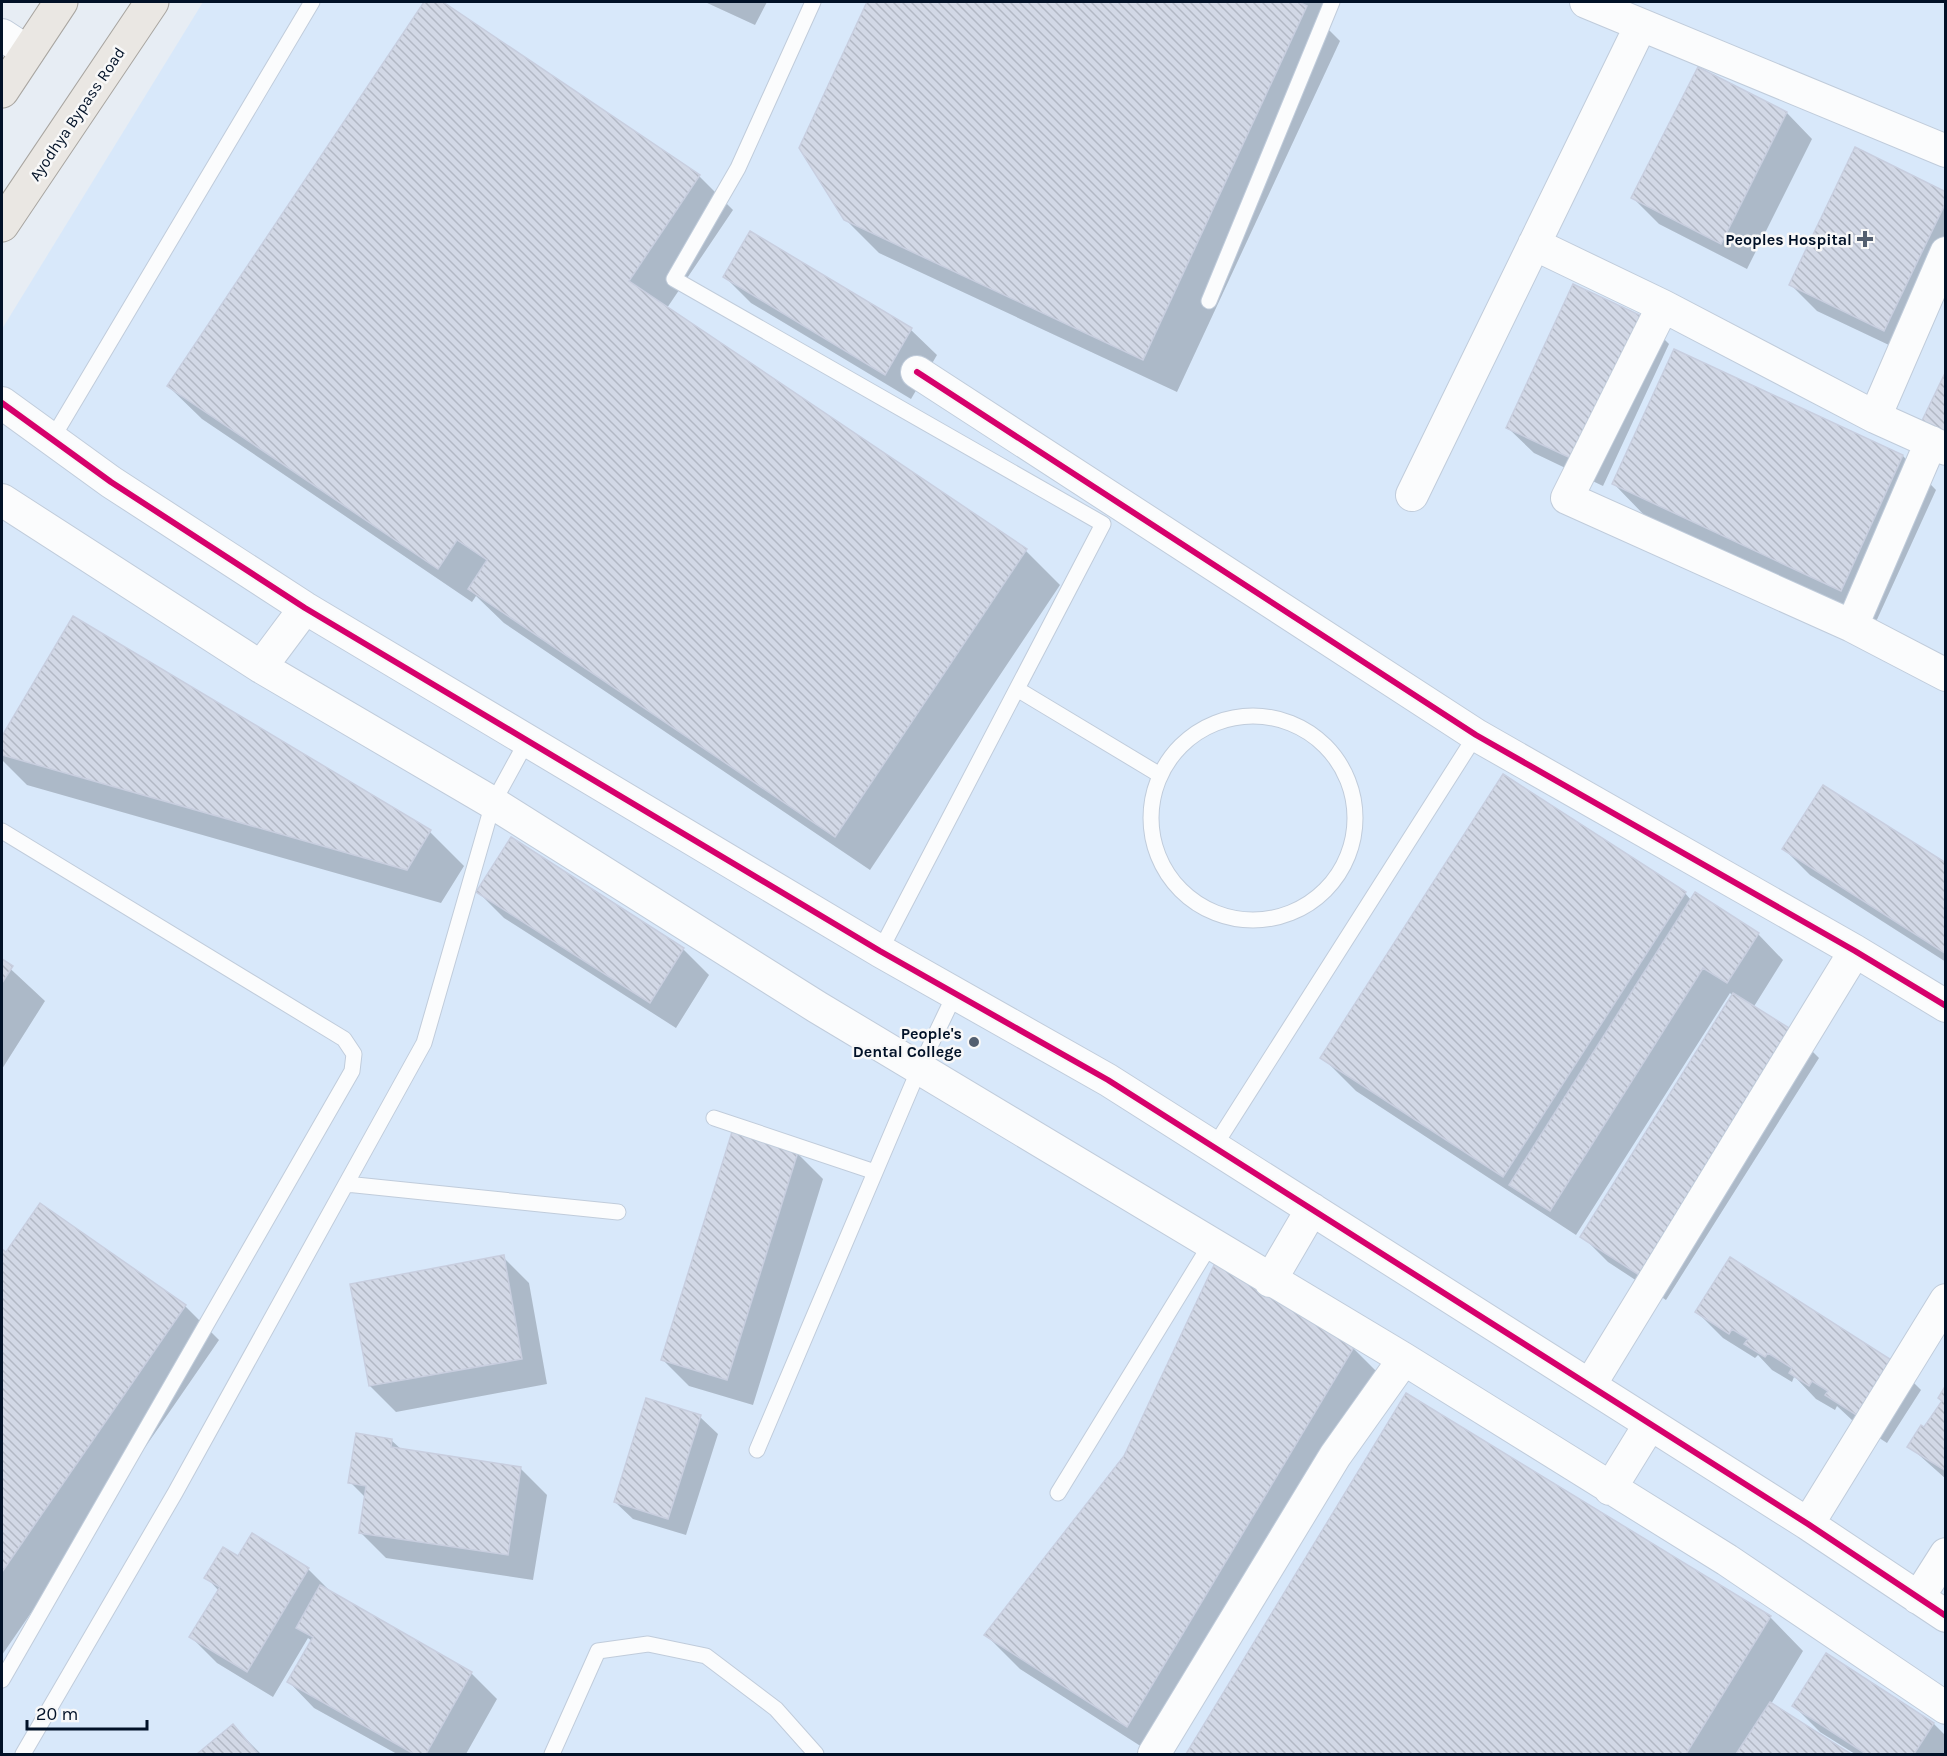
<svg xmlns="http://www.w3.org/2000/svg" width="1947" height="1756" font-family="Karla,sans-serif">
	<style>
		.built { fill: #d8e8fa }
		.shadow { fill: #0003 }
		.building { fill: url(#building-back-hatch); stroke: #c8cedf; stroke-width: 1.5 }
		.lines { fill: none; stroke-linecap: round; stroke-linejoin: round }
		.lane-casing { stroke: #c0ccdb; stroke-width: 17 }
		.street-casing { stroke: #c0ccdb; stroke-width: 34 }
		.primary-casing { stroke: #a8a5a0; stroke-width: 35 }
		.lane { stroke: #fbfcfd; stroke-width: 15 }
		.street { stroke: #fbfcfd; stroke-width: 32 }
		.primary { stroke: #eae7e3; stroke-width: 33 }
		.cycleway-casing { stroke: #f8f8f8; stroke-width: 10 }
		.cycleway { stroke: #d6006c; stroke-width: 6 }
		.poi-dot { fill: #525e6f; stroke: #f8f8f8; stroke-width: 2 }
		.labels { text-anchor: middle; dominant-baseline: central; stroke-width: 5; stroke-linejoin: round; paint-order: stroke }
		.street-label { font-size: 16px; fill: #011127; stroke: #f8f8f8 }
		.poi-label { font-size: 16px; font-weight: bold; fill: #011127; stroke: #f8f8f8; text-anchor: end }
	</style>
	<defs>
		<pattern id="building-back-hatch" width="6" height="6" patternUnits="userSpaceOnUse" patternTransform="scale(1.5)"><rect width="6" height="6" fill="#d2d8e6"/><path d="M-1 5l2 2M0 0l6 6M5-1l2 2" fill="none" stroke="#b2b8c5"/></pattern>
	</defs>
	<rect width="100%" height="100%" fill="#e7edf4"/>
	<!-- built -->
	<path class="built" d="M203 2H1945V1754H2V329Z"/>
	<!-- shadow -->
	<path class="shadow" d="M425 2H441L699 176 733 210 667 308 1026 551 1060 585 870 870 504 623 476 596 472 602 202 419 168 386Z
		M705 2H767L755 25Z
		M868 2H1324L1317 18 1340 41 1177 392 879 253 845 219 800 148Z
		M1699 69 1787 113 1812 139 1747 269 1659 224 1633 198Z
		M1946 193V282L1910 355 1817 311 1791 285Z
		M751 233 911 330 937 355 911 399 751 303 725 277Z
		M1643 318 1669 344 1603 486 1534 453 1508 428Z
		M1675 351 1903 456 1936 490 1875 624 1647 518 1614 484Z
		M73 618 430 832 464 866 441 903 27 785 2 760V739Z
		M1784 849 1946 865V962L1810 875Z
		M478 892 683 949 709 975 676 1028 504 918Z
		M1685 893 1691 900 1758 934 1783 960 1753 1008 1793 1032 1819 1058 1666 1300 1608 1262 1582 1236 1733 996 1730 993 1576 1235 1356 1091 1322 1057Z
		M2 961 45 1001 2 1069Z
		M797 1153 823 1179 753 1405 689 1386 663 1360Z
		M40 1205 185 1306 219 1340 2 1655V1251L6 1254Z
		M503 1257 529 1283 547 1384 396 1412 370 1386Z
		M1697 1312 1895 1364 1921 1390 1887 1443 1853 1421 1837 1406 1835 1410 1816 1399 1797 1379 1794 1377 1792 1382 1772 1370 1758 1355 1755 1358 1723 1338Z
		M1353 1348 1387 1382 1153 1754 1020 1669 986 1635Z
		M1946 1388V1479L1909 1446 1925 1429 1943 1401Z
		M1406 1395 1770 1617 1803 1651 1771 1704 1848 1754H1188Z
		M700 1417 718 1434 686 1535 633 1519 615 1502Z
		M391 1440 402 1450 521 1469 547 1495 533 1580 386 1558 360 1532 366 1498 350 1482Z
		M239 1558 308 1569 334 1595 471 1673 497 1699 466 1754H397L314 1708 289 1682 312 1641 308 1638 273 1697 217 1663 191 1637 219 1591 206 1577Z
		M1827 1655 1934 1724 1946 1736V1754H1855L1820 1732 1794 1706Z
		M233 1726 261 1754H199Z"/>
	<!-- building -->
	<path class="building" d="M424 2H443L700 175 629 281 1027 549 835 837 468 589 487 560 457 540 438 569 167 386Z
		M867 2H1298L1307 6 1143 360 844 220 799 148Z
		M1698 67 1787 112 1721 244 1631 198Z
		M1855 147 1946 192V202L1884 331 1789 285Z
		M750 231 912 328 885 375 723 277Z
		M1573 284 1644 317 1577 461 1506 428Z
		M1674 349 1903 455 1841 591 1612 484Z
		M1946 371V443L1918 429Z
		M73 616 431 830 407 870 2 755V736Z
		M1503 774 1686 892 1503 1177 1320 1058Z
		M1823 785 1946 863V954L1782 849Z
		M511 837 684 948 650 1003 476 892Z
		M1695 892 1759 933 1727 983 1703 968 1550 1211 1509 1185Z
		M2 959 13 966 2 983Z
		M1733 993 1794 1031 1639 1275 1580 1237Z
		M732 1132 798 1152 727 1380 661 1360Z
		M40 1203 186 1305 2 1572V1249L6 1252Z
		M504 1255 522 1359 369 1386 350 1284Z
		M1730 1257 1896 1363 1861 1418 1825 1395 1828 1391 1812 1381 1809 1386 1789 1373 1792 1368 1768 1353 1765 1357 1744 1344 1748 1339 1732 1329 1729 1334 1695 1312Z
		M1215 1263 1354 1347 1127 1727 984 1635 1124 1456Z
		M1946 1385V1471L1907 1447 1921 1425 1924 1427 1942 1401 1938 1398Z
		M1406 1393 1771 1616 1686 1754H1186Z
		M646 1398 701 1415 668 1519 614 1502Z
		M356 1433 392 1439 391 1447 521 1467 508 1555 359 1533 366 1486 348 1483Z
		M252 1533 309 1568 247 1672 189 1637 220 1587 204 1578 223 1547 238 1556Z
		M320 1585 472 1672 426 1754H414L287 1682 313 1637 296 1628Z
		M1826 1653 1934 1723 1914 1754H1866L1792 1706Z
		M1770 1702 1851 1754H1736Z
		M233 1724 258 1754H197Z"/>
	<g class="lines">
		<!-- lane casing -->
		<g class="lane-casing">
			<path id="lane" d="M813 2 738 168 674 279 1103 524 880 951
				M1209 301 1332 2
				M52 439 312 2
				M1017 689 1160 775
				M1151 818a102 102 0 1 1 204 0a102 102 0 1 1-204 0Z
				M2 831 344 1039 354 1054 352 1071 2 1680
				M714 1118 875 1172
				M1214 1147 1476 735
				M346 1184 618 1212
				M757 1450 919 1069 955 994
				M1058 1493 1210 1245
				M23 1754 175 1493 424 1043 493 803 528 739
				M552 1754 598 1651 648 1644 706 1656 776 1709 816 1754"/>
		</g>
		<!-- street casing -->
		<g class="street-casing">
			<path id="street" d="M1586 2 1946 151
				M2 35 28 52
				M1534 244 1663 306 1567 498 1852 626 1946 675
				M1663 306 1875 417 1946 449
				M917 372 1476 735 1855 951 1946 1006
				M2 403 111 482 305 608 880 951 1108 1080 1808 1524 1946 1616
				M1875 417 1946 253
				M1412 495 1641 25
				M2 500 261 667 493 803 817 1007 1404 1359 1727 1560 1946 1708
				M1852 626 1931 442
				M261 667 305 608
				M1270 1281 1312 1209
				M1590 1385 1855 951
				M1610 1489 1650 1424
				M1808 1524 1946 1300
				M1918 1598 1946 1554
				M1154 1754 1335 1456 1404 1359"/>
		</g>
		<!-- primary casing -->
		<g class="primary-casing">
			<path id="primary" d="M2 91 61 2
				M2 225 152 2"/>
		</g>
		<!-- lane -->
		<use href="#lane" class="lane"/>
		<!-- street -->
		<use href="#street" class="street"/>
		<!-- primary -->
		<use href="#primary" class="primary"/>
		<!-- cycleway casing -->
		<g class="cycleway-casing">
			<path id="cycleway" d="M917 372 1476 735 1855 951 1946 1006
				M2 403 111 482 305 608 880 951 1108 1080 1808 1524 1946 1616"/>
		</g>
		<!-- cycleway -->
		<use href="#cycleway" class="cycleway"/>
	</g>
	<!-- markers -->
	<g class="poi-dot">
		<path d="M1862 230h6v6h6v6h-6v6h-6v-6h-6v-6h6z"/>
		<circle cx="974" cy="1042" r="6"/>
	</g>
	<g class="labels">
		<!-- street labels -->
		<g class="street-label">
			<text transform="translate(77 114) rotate(-56)">Ayodhya Bypass Road</text>
		</g>
		<!-- poi labels -->
		<g class="poi-label">
			<text x="1852" y="239">Peoples Hospital</text>
			<text x="962" y="1033">People's<tspan x="962" dy="18">Dental College</tspan></text>
		</g>
	</g>
	<!-- border -->
	<rect width="1947" height="1756" fill="none" stroke="#011127" stroke-width="6"/>
	<!-- scale -->
	<path d="M27 1720v9h120v-9" fill="none" stroke="#011127" stroke-width="3"/>
	<text x="36" y="1720" font-size="18" fill="#011127" stroke="#f8f8f8" stroke-width="4.5" paint-order="stroke">20 m</text>
</svg>
